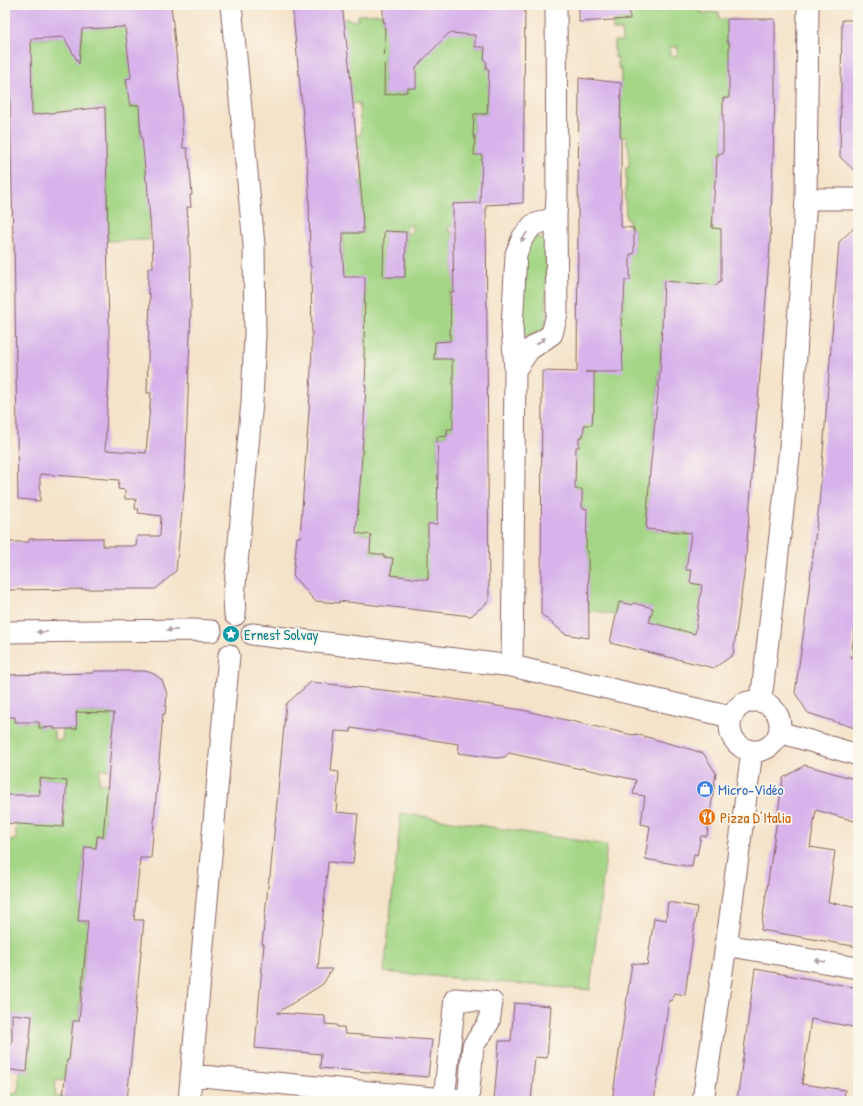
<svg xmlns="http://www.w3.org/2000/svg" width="863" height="1106" font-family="'Patrick Hand',sans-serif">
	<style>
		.green { fill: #a4d686; stroke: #777a58; fill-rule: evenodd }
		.building { fill: #d7b2eb; fill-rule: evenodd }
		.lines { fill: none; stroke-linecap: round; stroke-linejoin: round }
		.minor-casing { stroke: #866462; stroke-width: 23 }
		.minor { stroke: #fff; stroke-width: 21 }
		.oneway { fill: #ae9aa0 }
		.labels { text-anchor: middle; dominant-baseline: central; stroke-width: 3.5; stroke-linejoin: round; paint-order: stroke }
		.culture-label { font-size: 15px; fill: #0d838f; stroke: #fbf7ec; text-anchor: start }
		.shop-label { font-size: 15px; fill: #366cbe; stroke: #fbf7ec; text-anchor: start }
		.food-label { font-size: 15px; fill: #c56008; stroke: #fbf7ec; text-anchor: start }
	</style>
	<rect width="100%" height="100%" fill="#fbf7ec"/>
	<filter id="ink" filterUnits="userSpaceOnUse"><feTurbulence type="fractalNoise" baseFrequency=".025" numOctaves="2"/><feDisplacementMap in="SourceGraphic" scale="8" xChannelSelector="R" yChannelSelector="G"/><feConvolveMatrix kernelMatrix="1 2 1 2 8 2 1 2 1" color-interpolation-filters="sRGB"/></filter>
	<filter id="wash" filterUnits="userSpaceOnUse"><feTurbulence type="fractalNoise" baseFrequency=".012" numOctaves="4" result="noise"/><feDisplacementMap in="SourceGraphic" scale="16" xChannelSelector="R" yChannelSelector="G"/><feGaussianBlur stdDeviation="0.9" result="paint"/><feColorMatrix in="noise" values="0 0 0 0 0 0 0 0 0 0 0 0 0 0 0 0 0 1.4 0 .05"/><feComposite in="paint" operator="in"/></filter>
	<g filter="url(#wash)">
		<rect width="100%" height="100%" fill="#f5e3c9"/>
		<!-- green -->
		<path class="green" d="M608 5H700L701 13 719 12V19H737V24L729 42 731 98H723V154H717L716 170 719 180 715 181 712 228 736 230 721 258V281L718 282V286L664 281 660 366 651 460 646 529 706 536 704 559 687 557 686 569 692 570 690 583 702 585 696 631 692 643 649 622 652 608 633 603 632 605 619 602 616 616 606 613 588 610V551H573L586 529 587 509 582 508V489H572V469L576 468V447H579V437H583L584 425 592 424 593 412 586 394 606 315H622V303H624V289H618L629 254H634V228H629V220L626 219 625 195 626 194V168L629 167V146L627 145V137H620L621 68H618V58H615V50H614V41H622V30H613V22L619 21V10ZM670 47H678L677 56H670Z
			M128 10 137 53 128 54 131 78 126 79 130 106 143 105V116H139L141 137H145L146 179 150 180 148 188 150 222 147 223 149 240 108 241 105 107 32 115 31 59 9 60 8 58V36L5 19 31 39 57 38 66 14V41L70 47H77L81 42 83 16 93 28H110Z
			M383 14V22L436 21 443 34 463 26V34L475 35V47L488 48 484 60 487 62 486 69H491V81L488 82V90L492 104H487V114H474L473 135 475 136 482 155 484 203 453 204 454 226H449L448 231 453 232 454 292H449V305H458L453 341 435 342 434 359H452L459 369V429H447V436L437 437 438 461H447L450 524H428V546H453L436 578 427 577 426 580 391 575 393 558 383 557 384 555 370 553 371 535 359 533 347 544 358 510 361 473 358 459 362 458 364 421H361L364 404 366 359H363L365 338V289H364V277L339 278 343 255V233H363L361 187 360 181 363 180 361 148H356L335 136 361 135 359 103 333 105 351 86 345 30 337 19H349L352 21 358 20V15ZM407 46V92L384 94 385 49ZM412 225V233H406L405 277H384V231L406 232 407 226Z
			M534 237C539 237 543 238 546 243V323L543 329 528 338 522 334 520 251Z
			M76 712 119 713 123 771 100 769 99 783 108 784 103 837 97 836 96 848 85 847 78 921 90 922 86 939 79 1014 80 1021H73L71 1044 88 1083 56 1079 55 1096 90 1100V1101H5V1094L19 1093V1071L30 1072 31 1068 11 1065 5 1043V840H16L17 796 5 795V717H15V722H39V728L48 727 54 731V740H63L62 729H76ZM39 778 67 781 63 827 40 812ZM12 1015 30 1040 12 1038Z
			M401 813 607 845 590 990 384 972Z"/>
		<g id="blocks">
			<!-- building -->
			<path class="building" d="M5 5H171L181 101 183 148H187L188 159H189L192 195H190L191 207H187L190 255 191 307 185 481 176 571 156 589H103L5 590V557H8V542H29V539L103 538V546H136L137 536H160L161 516 138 513 139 509H135L136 499H125V490L118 489 119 480 40 474V501L18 499 14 236H13L9 58 5 59ZM125 27 131 78 126 79 130 106 139 105 141 137H142L146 181H147L151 233H152L153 268H148V294H150L147 393H151L146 453 105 450 109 372V330L107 233H108L105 107 32 115 31 39 64 37 79 64 82 29Z
				M292 5H342L350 72 362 201 363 233H343V242L342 243 344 277H365L364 359H366L365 386H366L361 471 356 533 371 535 370 553 384 555 383 557 393 558 391 575 428 580V524H437L438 461 437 437 447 436V429H453V369H452V359H434L435 342 450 341 451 292H454L453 248V204L480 203 482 155H474L475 136H473L474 114H487L489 69H486L487 62 484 60 485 47H475V35L449 33 416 67V88H407V92L384 95 385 22H383V5H525L523 203 486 205 489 601 471 616 339 601V603L315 601 293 576 297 537H300L309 411 312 348 311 266H310L309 190 306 146Z
				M579 5H629L630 19 579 22Z
				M727 19H775V99L770 246 745 567 733 655 714 668 610 643 619 602 632 605 633 603 653 608 649 622 695 634 702 585 690 583 692 570H686L691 533 646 529 650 471 660 372 664 281 718 285V282L721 281V229L712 228 715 180H716L717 154H723V98H729V42H727Z
				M842 20H858V174L840 157Z
				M579 78 621 83 620 137H621V227L634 228V254H630V280H625L624 303H622V315H621L623 372H585H594V412H593L592 425H584L583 437H579V447H576L575 489H582V508L587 509 586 551H588L589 638 565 634 541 614 542 371 577 372Z
				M858 224V610H857L851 657 858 658V729L808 713 795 693 804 630 819 505 839 242Z
				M384 231 406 232 405 277H383Z
				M93 671H144L149 672 154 674 162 680 164 685 167 695 165 714H163L151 858H140L134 920H144L127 1101H97L63 1097 67 1060H69L73 1021H79L88 921H78L85 847 96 848 97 836 103 837 114 713 76 712 77 729H54V727L39 728V722H15V717H5V675L94 673Z
				M311 682 418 694 460 700 522 710 633 735 636 734 703 753 716 773 707 836H701L697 855 694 854 692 867 645 859 650 826 641 824 645 796 633 794 636 780 581 768V769L509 753 505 757 496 758 458 753 459 744 413 737 414 736 376 730V732L351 728V732L335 731 331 771 339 772 336 812 358 814 353 864 328 862 318 969H332L323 984 277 1013 325 1016V1024L337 1025V1027H344L345 1034 432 1040 428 1077 320 1068 321 1054 255 1048 264 944H262L269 877H270L286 704Z
				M805 765 858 780V822L816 810 810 847 835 851 828 902 858 908V947L761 930 783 778Z
				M39 778 67 781 63 827 5 823V795H40Z
				M668 902 697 907 685 995 674 993 672 1001 669 1000 654 1101H612L632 963 647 965 654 918 666 920Z
				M755 969 858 988V1028L811 1019 802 1084 845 1090 844 1101H737Z
				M514 1003 551 1006 547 1058 535 1057 531 1101H494L499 1041H511Z
				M12 1014 32 1016 27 1072 5 1069V1043H12Z"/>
		</g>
	</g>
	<g filter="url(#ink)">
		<use href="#blocks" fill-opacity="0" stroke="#866462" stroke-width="1"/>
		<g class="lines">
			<!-- minor casing -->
			<g class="minor-casing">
				<path id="minor" d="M231 5 254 245 255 334 252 402 234 596 235 615
					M806 199H858
					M515 370 529 350 552 334 557 314 556 217 557 195 556 5
					M5 632 193 630 211 631
					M252 634 512 666 731 717
					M512 666 515 370 512 328 516 254 523 237 533 225 556 217
					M760 701 763 684 790 448 806 199 808 5
					M730 726a25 25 0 1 1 50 0a25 25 0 1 1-50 0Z
					M779 732 858 755
					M726 945 858 968
					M191 1075 444 1099 468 1100 473 1046 489 1022 492 1002 455 999 444 1099
					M189 1101 229 655
					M703 1101 729 925 752 751"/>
			</g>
			<!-- minor -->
			<use href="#minor" class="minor"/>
		</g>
		<!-- one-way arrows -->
		<defs><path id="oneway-solid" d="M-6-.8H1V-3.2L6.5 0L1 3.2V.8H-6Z"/></defs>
		<g class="oneway">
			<use href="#oneway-solid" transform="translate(524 237) rotate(123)"/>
			<use href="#oneway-solid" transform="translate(541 341) rotate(-36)"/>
			<use href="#oneway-solid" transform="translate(172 630) rotate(179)"/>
			<use href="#oneway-solid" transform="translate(42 632) rotate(179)"/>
			<use href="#oneway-solid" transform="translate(820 961) rotate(-170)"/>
		</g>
	</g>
	<!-- icons -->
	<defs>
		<g id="sight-disc" transform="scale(0.9)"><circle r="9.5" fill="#0f9aa8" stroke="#fbf7ec"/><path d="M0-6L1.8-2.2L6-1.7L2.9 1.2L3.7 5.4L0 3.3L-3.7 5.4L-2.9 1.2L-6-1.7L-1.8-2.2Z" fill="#fff"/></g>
		<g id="shop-disc" transform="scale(0.9)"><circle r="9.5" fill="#3f7fe0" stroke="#fbf7ec"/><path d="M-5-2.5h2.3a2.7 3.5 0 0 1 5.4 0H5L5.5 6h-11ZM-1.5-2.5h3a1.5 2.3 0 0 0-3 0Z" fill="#fff"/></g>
		<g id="restaurant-disc" transform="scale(0.9)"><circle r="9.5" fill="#e8710a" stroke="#fbf7ec"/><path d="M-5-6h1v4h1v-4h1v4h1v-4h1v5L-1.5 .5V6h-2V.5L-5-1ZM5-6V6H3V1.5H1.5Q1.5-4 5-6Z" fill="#fff"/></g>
	</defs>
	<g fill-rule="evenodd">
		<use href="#sight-disc" x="231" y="634"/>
		<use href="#shop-disc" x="705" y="789"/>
		<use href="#restaurant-disc" x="707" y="817"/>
	</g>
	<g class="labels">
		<!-- culture labels -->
		<g class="culture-label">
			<text x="244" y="634">Ernest Solvay</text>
		</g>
		<!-- shop labels -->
		<g class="shop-label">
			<text x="718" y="789">Micro-Vidéo</text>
		</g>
		<!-- food labels -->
		<g class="food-label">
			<text x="720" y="817">Pizza D’Italia</text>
		</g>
	</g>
	<!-- margin -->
	<rect width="863" height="1106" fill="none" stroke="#fbf7ec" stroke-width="20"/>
</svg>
